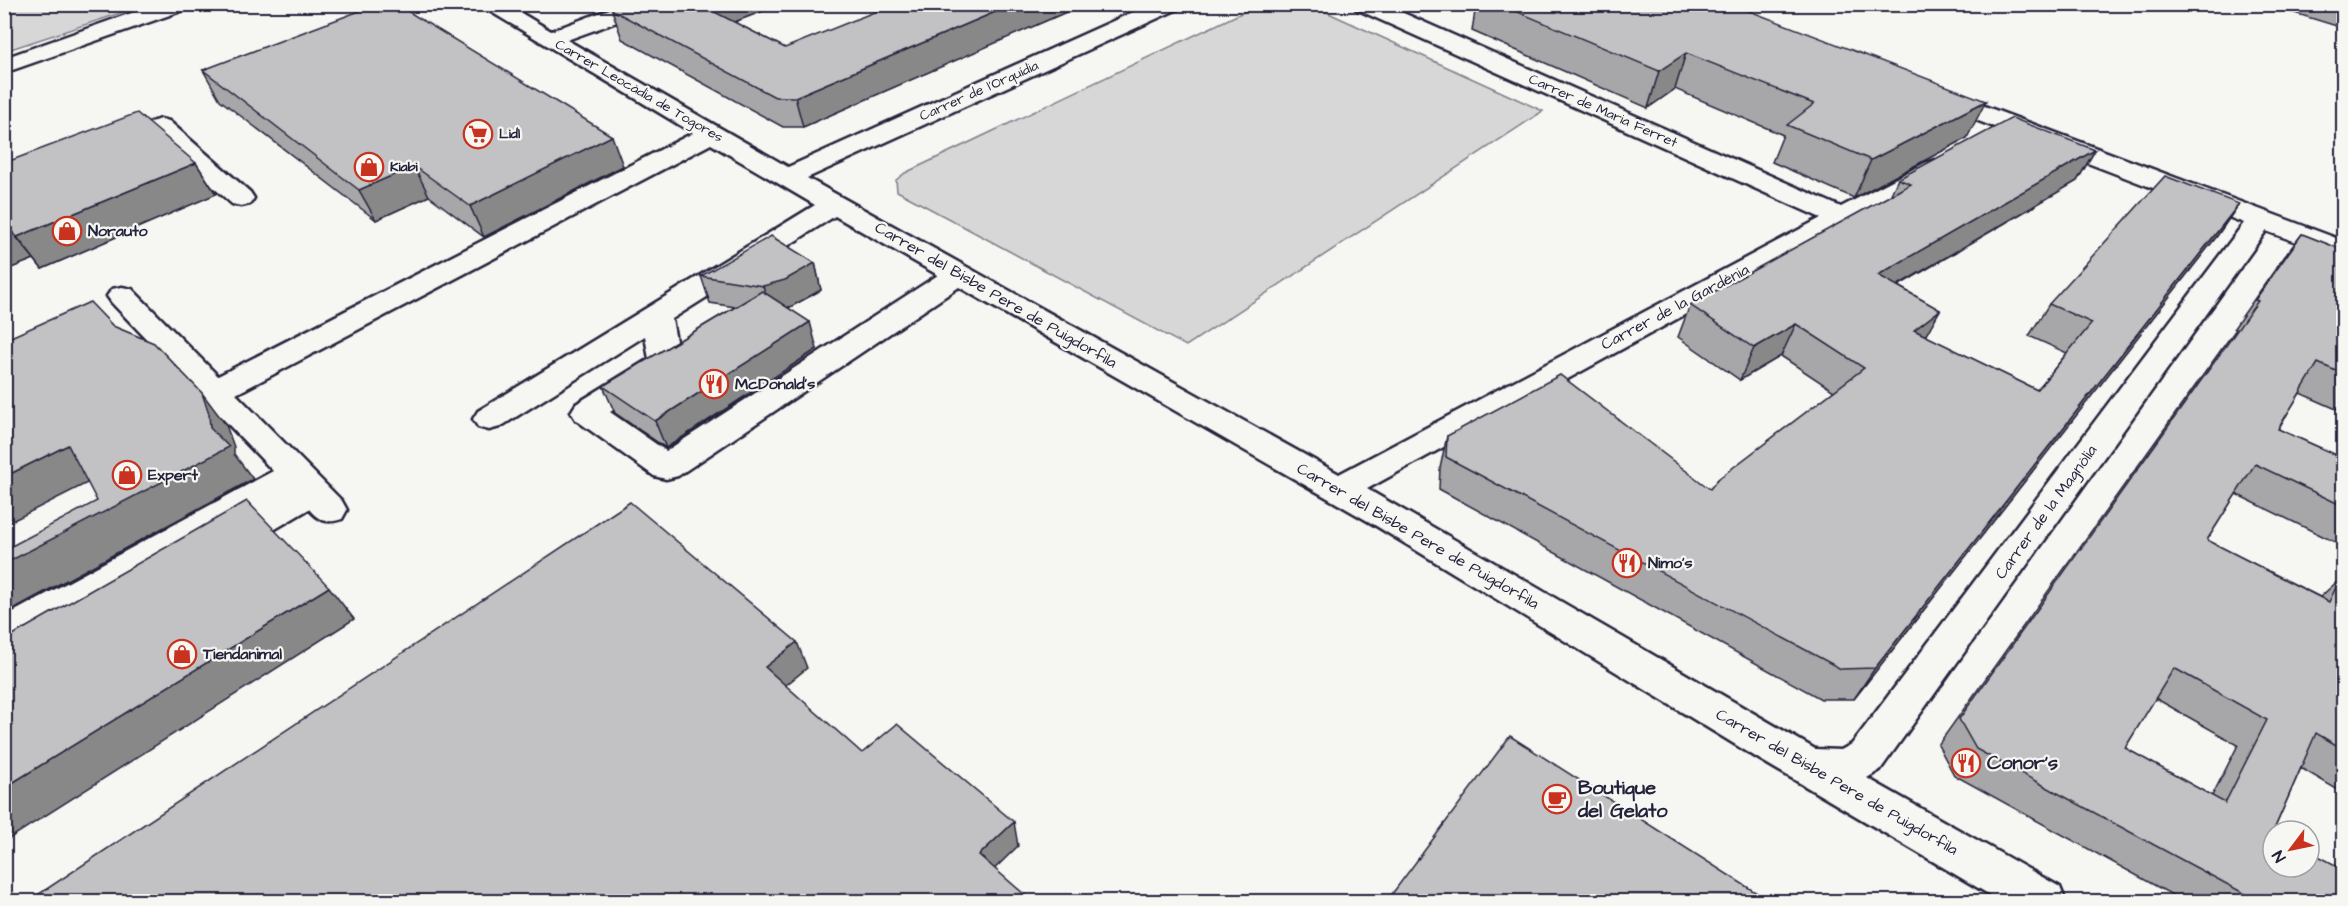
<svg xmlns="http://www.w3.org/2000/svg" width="2348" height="906" font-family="'Architects Daughter',sans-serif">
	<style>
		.green { fill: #d7d7d7; stroke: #7c7c89; stroke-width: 1.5 }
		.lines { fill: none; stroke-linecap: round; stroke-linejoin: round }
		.minor-casing { stroke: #22223b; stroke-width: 5 }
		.minor { fill: #f6f6f2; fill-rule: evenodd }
		.wall { fill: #a7a7a9; stroke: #22223b; stroke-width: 1.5; fill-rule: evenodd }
		.shaded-wall { fill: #888889; stroke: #22223b; stroke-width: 1.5 }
		.building { fill: #c2c2c4; stroke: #22223b; stroke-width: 1.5; fill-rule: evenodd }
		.labels { text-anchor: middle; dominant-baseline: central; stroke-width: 4.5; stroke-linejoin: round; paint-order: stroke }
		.far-street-label { font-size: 14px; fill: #22223b; stroke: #f6f6f2 }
		.far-poi-label { font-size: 14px; font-weight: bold; fill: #22223b; stroke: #f6f6f2; text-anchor: start }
		.poi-label { font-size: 16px; font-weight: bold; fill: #22223b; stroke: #f6f6f2; text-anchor: start }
		.street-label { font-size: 16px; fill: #22223b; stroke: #f6f6f2 }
		.near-poi-label { font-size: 20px; font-weight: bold; fill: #22223b; stroke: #f6f6f2; text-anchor: start }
	</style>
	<rect width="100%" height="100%" fill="#f6f6f2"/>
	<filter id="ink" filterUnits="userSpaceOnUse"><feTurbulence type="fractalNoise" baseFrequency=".0167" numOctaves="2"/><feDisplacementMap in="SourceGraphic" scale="12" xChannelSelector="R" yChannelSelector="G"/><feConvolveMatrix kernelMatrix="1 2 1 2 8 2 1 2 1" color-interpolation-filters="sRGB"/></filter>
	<g filter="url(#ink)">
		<!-- green -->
		<path class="green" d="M5 4H145V5L5 51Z
			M1258 5H1311L1543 111 1186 346 897 191 896 180 905 173Z"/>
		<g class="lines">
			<!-- minor casing -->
			<g class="minor-casing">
				<path id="minor" d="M157 4H190L187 9 4 73V58Z
					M478 4H506L551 31 623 4H656L653 9 567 40 788 167 1151 4H1181L1178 9 807 178 1339 474 1821 218 1356 9 1353 4H1383L1841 207 1925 163 1934 160 1943 163 1947 168 1943 173 1367 489 1815 749 1841 750 1852 744 2244 223 1929 102 1926 97 1929 92 1938 90 1947 92 2344 241V259L2266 231 1880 770 1867 778 2060 887 2066 902H2002L1759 759 1373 524 959 287 678 476 666 479 654 476 576 420 571 412 576 404 649 359 645 336 500 427 489 430 478 427 473 419 478 411 815 205 711 144 236 394 342 501 347 510 342 519C327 524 319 521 309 509L238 551 226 555 214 551 208 541 210 537 17 646 4 650V617L273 471 112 303 107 296 112 289 122 287 132 289 218 376 693 133ZM835 216 938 275 666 451 610 412 676 370 680 363 672 319Z
					M160 119 169 121 250 192 254 198 250 204 241 206 232 204 156 136 113 151 104 148 100 143 104 138Z"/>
			</g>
			<!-- minor -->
			<use href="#minor" class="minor"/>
		</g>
		<!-- wall -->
		<path class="wall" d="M615 4H781L734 22 785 48 1080 6 803 127H783L622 39 612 10Z
			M1474 4H1731L1967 138 1854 198 1772 162 1783 135 1675 89 1648 108 1472 31 1476 5Z
			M2265 4H2343V28Z
			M203 70 623 166 484 237 429 196 376 220 220 100Z
			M2095 150 2077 181 1898 286 1940 310 1925 336 2037 390 2067 353 2029 336 2049 304 2239 204 2217 236 1854 699H1821L1439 489 1440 468 1447 436 1710 489 1834 391 1781 356 1740 380 1678 337 1690 305 1890 196 1898 179Z
			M4 163H196L216 194 42 269 34 259 4 271Z
			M2302 234 2343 250V412L2300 393 2278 429 2343 458V546L2236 494 2207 540 2320 597 2340 579 2343 580V793L2301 768 2273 832 2343 902H2185L1954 775 1938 745 2236 329 2234 328 2281 261ZM2155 698 2238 745 2212 796 2125 748Z
			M815 263 821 290 792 306 788 308 817 349 666 448 615 413 603 386 735 307 710 303 701 276Z"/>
		<!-- shaded-wall -->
		<path class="shaded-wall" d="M698 4H781L706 33Z
			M1014 4H1080V6L803 127 795 97Z
			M1686 53 1675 89 1648 108 1659 71Z
			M1986 101 1967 138 1854 198 1871 160Z
			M612 136 623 166 484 237 470 206Z
			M2095 150 2077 181 1862 306 1878 275Z
			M196 163 216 194 42 269 17 237Z
			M414 166 429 196 376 220 359 190Z
			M2239 204 2217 236 1854 699 1875 668Z
			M8 227 34 259 4 271V228Z
			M815 263 821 290 792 306 771 313 763 286Z
			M1940 310 1922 342 1914 330Z
			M810 322 817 349 666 448 655 421Z
			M1796 324 1781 356 1740 380 1754 348Z
			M202 393 226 425 234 447V454L253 479 4 614V564L210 428Z
			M68 445 97 478 4 525V477Z
			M329 587 354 619 4 842V788Z
			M797 642 807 668 776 693 765 667Z
			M1014 822 1018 846 985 878 979 855Z"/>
		<!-- building -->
		<path class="building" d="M378 4H396L612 136 470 206 414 166 359 190 203 70Z
			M615 4H699L785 48 894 4H1014L795 97H775L612 10Z
			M1499 4H1731L1986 101 1871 160 1787 125 1814 104 1686 53 1659 71Z
			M137 113 196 163 17 237 8 227 4 228V163Z
			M2012 118 2095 150 1878 275 1940 310 1914 330 2037 390 2092 323 2049 304 2165 176 2239 204 1875 668 1841 669 1446 457 1447 436 1560 375 1710 489 1718 479 1864 368 1796 324 1754 348 1690 305 1911 184 1898 179Z
			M2302 234 2343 250V374L2318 363 2278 429 2343 458V506L2255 464 2207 540 2329 602 2340 579 2343 580V749L2316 733 2273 832V867H2309V851L2343 869V902H2260L1976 749 1959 719 2258 301 2255 300ZM2174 668 2267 720 2225 803 2125 748Z
			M771 236 815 263 785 280 763 286 701 276Z
			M762 291 810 322 655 421 603 386Z
			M90 302 113 326 154 343 202 393 209 414 210 428 229 447 4 564V550L97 501 68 445 4 477V340Z
			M247 501 329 587 4 788V640Z
			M630 502 797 642 765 667 862 753 897 724 1014 822 979 855 1033 902H27Z
			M1510 736 1771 902H1386Z"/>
	</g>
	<!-- icons -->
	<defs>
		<g id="supermarket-ring" transform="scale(1.5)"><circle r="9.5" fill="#f6f6f2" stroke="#c8321e" stroke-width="1.5"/><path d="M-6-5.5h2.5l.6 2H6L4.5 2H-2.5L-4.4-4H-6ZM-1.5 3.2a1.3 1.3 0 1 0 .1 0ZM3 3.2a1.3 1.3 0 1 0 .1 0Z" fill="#c8321e"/></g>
		<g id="shop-ring" transform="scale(1.5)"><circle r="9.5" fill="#f6f6f2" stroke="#c8321e" stroke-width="1.5"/><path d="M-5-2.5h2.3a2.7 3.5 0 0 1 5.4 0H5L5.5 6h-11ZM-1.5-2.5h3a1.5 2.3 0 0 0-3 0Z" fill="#c8321e"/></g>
		<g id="restaurant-ring" transform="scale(1.5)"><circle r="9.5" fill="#f6f6f2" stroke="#c8321e" stroke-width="1.5"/><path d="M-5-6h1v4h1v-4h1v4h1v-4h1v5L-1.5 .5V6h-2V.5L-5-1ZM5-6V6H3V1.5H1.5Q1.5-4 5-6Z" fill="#c8321e"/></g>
		<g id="cafe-ring" transform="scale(1.5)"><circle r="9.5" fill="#f6f6f2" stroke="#c8321e" stroke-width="1.5"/><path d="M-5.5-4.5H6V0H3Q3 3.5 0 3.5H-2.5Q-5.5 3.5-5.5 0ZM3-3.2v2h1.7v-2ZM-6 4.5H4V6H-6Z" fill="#c8321e"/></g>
	</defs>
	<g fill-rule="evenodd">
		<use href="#supermarket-ring" x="478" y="134"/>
		<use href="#shop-ring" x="369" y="167"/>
		<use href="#shop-ring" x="67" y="231"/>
		<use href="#restaurant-ring" x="714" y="384"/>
		<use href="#shop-ring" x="127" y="475"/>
		<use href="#restaurant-ring" x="1627" y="563"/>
		<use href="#shop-ring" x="182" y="654"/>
		<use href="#restaurant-ring" x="1966" y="763"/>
		<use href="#cafe-ring" x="1557" y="799"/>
	</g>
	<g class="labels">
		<!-- far-street labels -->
		<g class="far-street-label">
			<text transform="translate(639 91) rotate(30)">Carrer Leocàdia de Togores</text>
			<text transform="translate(979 91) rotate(-24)">Carrer de l'Orquídia</text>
			<text transform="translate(1603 111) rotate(24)">Carrer de Maria Ferret</text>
		</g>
		<!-- far-poi labels -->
		<g class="far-poi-label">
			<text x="499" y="134">Lidl</text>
			<text x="390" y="167">Kiabi</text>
		</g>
		<!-- poi labels -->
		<g class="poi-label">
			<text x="88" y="231">Norauto</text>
			<text x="735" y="384">McDonald's</text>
			<text x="148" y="475">Expert</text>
			<text x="1648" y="563">Nimo's</text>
			<text x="203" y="654">Tiendanimal</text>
		</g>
		<!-- street labels -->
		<g class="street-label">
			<text transform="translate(996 295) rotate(30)">Carrer del Bisbe Pere de Puigdorfila</text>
			<text transform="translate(1675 307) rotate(-28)">Carrer de la Gardènia</text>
			<text transform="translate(2046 512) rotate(-54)">Carrer de la Magnòlia</text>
			<text transform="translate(1418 536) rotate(30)">Carrer del Bisbe Pere de Puigdorfila</text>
			<text transform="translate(1837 782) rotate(30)">Carrer del Bisbe Pere de Puigdorfila</text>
		</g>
		<!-- near-poi labels -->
		<g class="near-poi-label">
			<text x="1987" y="763">Conor's</text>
			<text x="1578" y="788">Boutique<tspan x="1578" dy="23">del Gelato</tspan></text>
		</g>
	</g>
	<!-- margin -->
	<rect width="2348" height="906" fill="none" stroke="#f6f6f2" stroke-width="24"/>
	<rect x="12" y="12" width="2324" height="882" fill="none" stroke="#22223b" stroke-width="2" filter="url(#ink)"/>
	<!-- north arrow -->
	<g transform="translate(2291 849) rotate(238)"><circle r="28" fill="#f6f6f2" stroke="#a1a1a9" stroke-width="1.5"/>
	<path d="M0-4.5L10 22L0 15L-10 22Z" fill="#c8321e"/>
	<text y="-9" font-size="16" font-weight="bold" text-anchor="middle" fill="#22223b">N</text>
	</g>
</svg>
